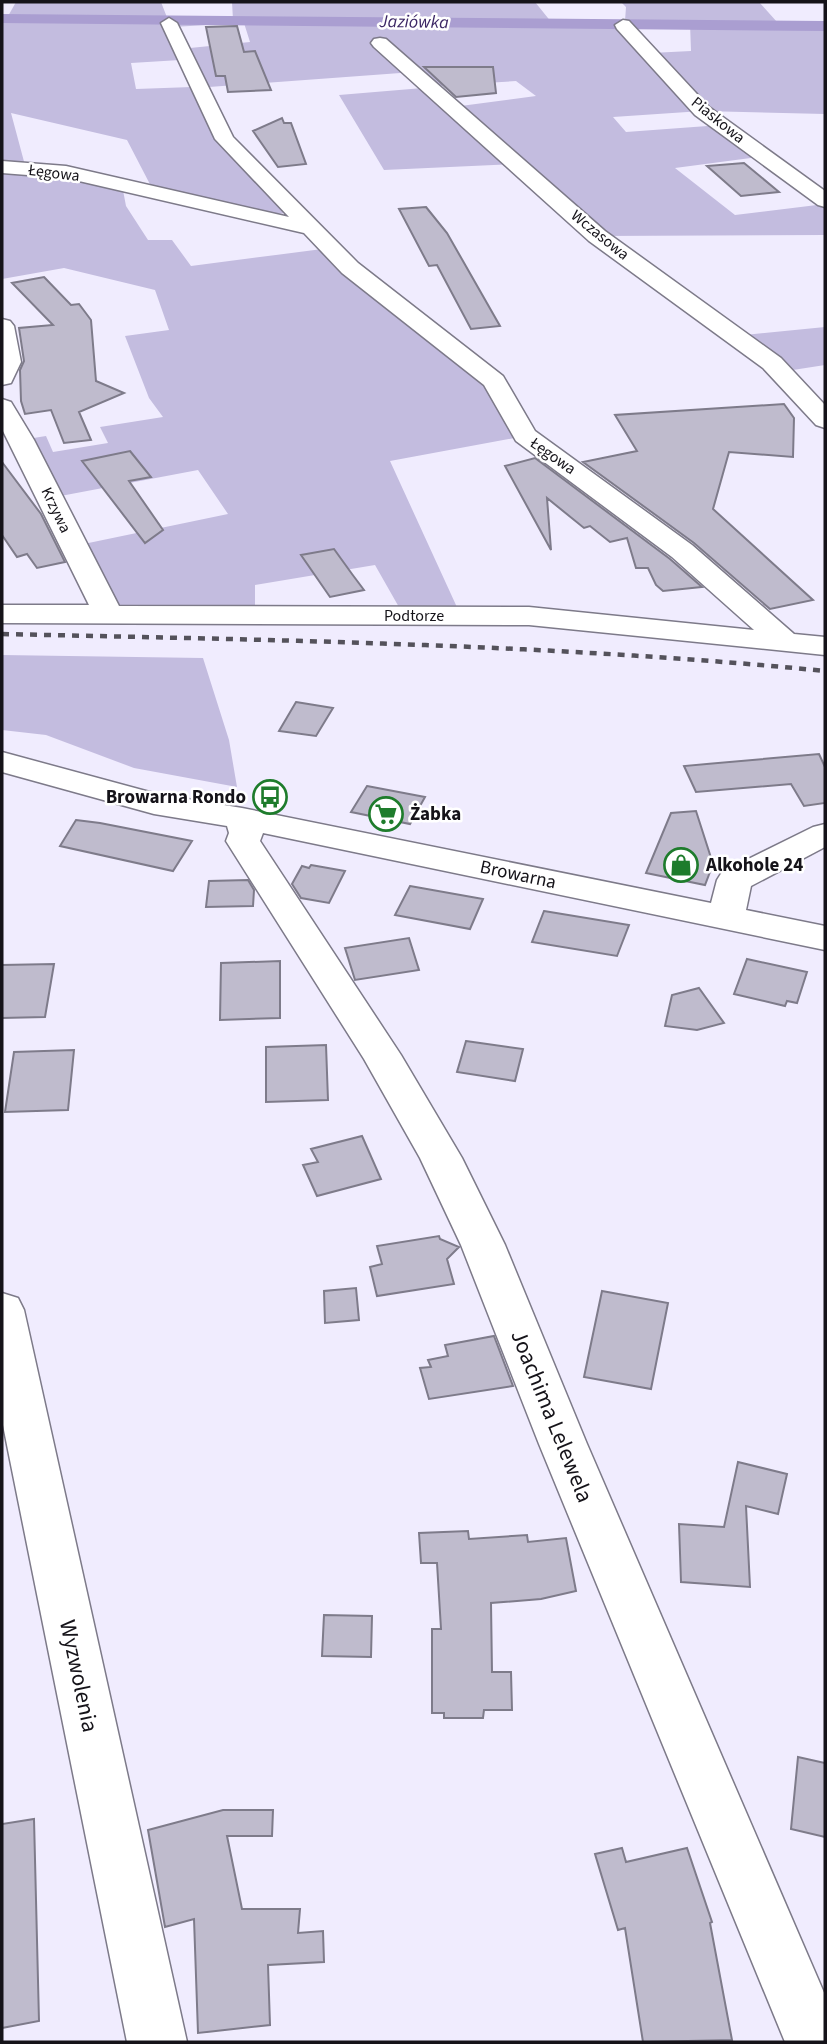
<svg xmlns="http://www.w3.org/2000/svg" width="827" height="2044" font-family="'Source Sans 3',sans-serif">
	<style>
		.green { fill: #c3bcdf }
		.lines { fill: none; stroke-linecap: round; stroke-linejoin: round }
		.canal { fill: #aa9ed1; fill-rule: evenodd }
		.building { fill: #bfbbcd; stroke: #7e7b8a; stroke-width: 2 }
		.minor-casing { stroke: #7d7a89; stroke-width: 3 }
		.minor { fill: #fff; fill-rule: evenodd }
		.rail { stroke: #54525b; stroke-width: 4.5; stroke-dasharray: 7 7; stroke-linecap: butt }
		.labels { text-anchor: middle; dominant-baseline: central; stroke-width: 5; stroke-linejoin: round; paint-order: stroke }
		.far-street-label { font-size: 16px; fill: #151319; stroke: #fff }
		.far-water-label { font-size: 18px; font-style: italic; fill: #3c2765; stroke: #fff }
		.poi-label { font-size: 19px; font-weight: bold; fill: #151319; stroke: #fff; text-anchor: start }
		.street-label { font-size: 19px; fill: #151319; stroke: #fff }
		.near-street-label { font-size: 23px; fill: #151319; stroke: #fff }
	</style>
	<rect width="100%" height="100%" fill="#f0ecfe"/>
	<!-- green -->
	<path class="green" d="M16 2H161L168 20H233L232 2H535L552 23H622L651 53 691 51 690 23 825 26V114L702 111 613 117 626 132 721 125 766 156 675 168 735 215 825 204V235L597 236 516 164 384 170 339 95 423 88 453 107 536 96 516 81 436 86 414 72 209 87 186 60 180 49 250 42 244 23 172 27 180 60 131 63 136 89 192 87 225 139 296 212 257 216 154 192 127 140 11 113 26 169 122 185 126 206 148 240H172L191 266 330 248 494 381 525 436 390 461 461 616H404L375 565 255 585V615L108 614 74 546 228 514 198 470 50 498 21 440 46 436 53 452 108 443 100 427 163 417 149 398 125 336 169 330 155 290 64 268 2 279V18H7Z
		M621 2H759L777 22 625 21 626 7Z
		M825 327V365L780 372 735 336Z
		M2 655 203 658 229 740 237 787 134 768 46 735 2 730Z"/>
	<g class="lines">
		<!-- canal -->
		<path class="canal" d="M2 14 825 21V31L2 23Z"/>
	</g>
	<!-- building -->
	<path class="building" d="M237 26 244 52 255 51 271 90 228 92 225 76H216L206 27Z
		M424 67H493L496 93 456 97Z
		M282 118 284 123H291L306 164 278 167 253 131Z
		M744 163 779 192 741 196 707 166Z
		M426 207 447 233 500 326 471 329 437 265 429 266 399 209Z
		M44 277 71 305 79 304 91 320 96 381 124 393 79 412 91 440 64 443 51 410 25 414 21 401 20 370 24 361 19 328 53 325 12 283Z
		M784 404 794 418 793 457 729 452 713 509 813 600 770 609 694 543 583 462 637 451 615 415Z
		M130 451 151 477 129 481 163 530 145 543 82 461Z
		M535 458 670 559 702 587 663 591 656 585 648 568H636L627 538 610 542 590 526 584 528 547 498 551 550 505 466Z
		M2 462 41 514 65 562 37 568 27 554 17 557 2 535Z
		M334 549 352 574 364 590 330 597 301 555Z
		M296 702 333 708 316 736 279 731Z
		M819 754 825 767V803L804 806 791 784 696 792 684 766Z
		M367 786 425 797 410 824 351 812Z
		M696 811 713 864 705 885 646 873 671 813Z
		M76 820 100 823 192 841 173 871 60 846Z
		M311 865 345 871 329 903 301 898 292 884 302 866 309 868Z
		M248 880 254 890 253 906 206 907 209 881Z
		M410 886 483 899 470 929 395 915Z
		M544 911 629 925 617 956 532 942Z
		M409 938 419 970 355 980 345 948Z
		M747 959 807 972 797 1003 787 1001 785 1006 734 994Z
		M280 961V1018L220 1020 221 963Z
		M54 964 45 1017 2 1018V965Z
		M699 988 724 1023 697 1030 665 1026 672 995Z
		M466 1041 523 1049 515 1081 457 1072Z
		M326 1045 328 1100 266 1102V1047Z
		M74 1050 68 1110 5 1112 14 1052Z
		M362 1136 381 1179 317 1196 303 1165 318 1162 311 1149Z
		M439 1236 440 1239 459 1247 447 1259 454 1284 377 1296 370 1267 382 1264 377 1246Z
		M356 1288 359 1320 325 1323 324 1291Z
		M602 1291 668 1303 651 1389 584 1377Z
		M494 1336 513 1386 429 1399 420 1368 431 1367 428 1360 448 1356 445 1345Z
		M738 1462 787 1474 778 1514 746 1506 750 1587 681 1582 679 1524 724 1527Z
		M468 1531 469 1539 527 1535 528 1542 566 1538 576 1591 541 1599 491 1603 492 1672H511L512 1710H484L483 1718H444V1713H432V1629H441L437 1563H421L419 1533Z
		M324 1615 372 1616 371 1657 322 1656Z
		M798 1757 825 1763V1837L791 1829Z
		M223 1810H273L272 1836H227L242 1909H300L298 1933 323 1931 324 1962 268 1965 270 2025 198 2033 194 1919 165 1927 148 1830Z
		M34 1819 39 2021 2 2028V1824Z
		M622 1848 626 1862 687 1848 712 1922 710 1923 732 2040 643 2042 625 1928 618 1930 595 1854Z"/>
	<g class="lines">
		<!-- minor casing -->
		<g class="minor-casing">
			<path id="minor" d="M169 18 177 23 233 137 358 263 503 376 535 431 692 545 794 634 825 637V655L529 625 2 623V605H89L2 429V399L11 402 34 440 119 606 529 607 754 630 672 557 516 441 484 385 342 273 304 233 66 178 2 173V161L66 166 289 217 215 139 161 23Z
				M623 20 629 21 709 107 825 191V207L818 205 695 115 617 29 615 25Z
				M380 38 386 39 605 231 781 358 825 405V428L816 425 763 368 589 241 374 47 371 43 374 39Z
				M2 319 10 321 14 326 21 362 11 383 2 385Z
				M2 752 157 794 242 808 711 903 717 880 722 872 813 827 825 824V847L751 886 746 910 825 926V950L263 833 260 841 401 1055 462 1158 505 1245 587 1444 825 1995V2042H785L539 1444 461 1245 420 1158 364 1059 226 841 229 833 227 826 154 814 2 772Z
				M2 1293 18 1298 24 1310 187 2042H127L2 1420Z"/>
		</g>
		<!-- minor -->
		<use href="#minor" class="minor"/>
		<!-- rail -->
		<path class="rail" d="M2 634C277 640 551 644 825 671"/>
	</g>
	<!-- icons -->
	<defs>
		<g id="bus-ring" transform="scale(1.75)"><circle r="9.5" fill="#fff" stroke="#1e7c2c" stroke-width="1.5"/><path d="M-5-6H5V4H4V6H2V4H-2V6H-4V4H-5ZM-3.5-4V0h7V-4ZM-3.5 1.2v1.5H-2V1.2ZM2 1.2v1.5H3.5V1.2Z" fill="#1e7c2c"/></g>
		<g id="supermarket-ring" transform="scale(1.75)"><circle r="9.5" fill="#fff" stroke="#1e7c2c" stroke-width="1.5"/><path d="M-6-5.5h2.5l.6 2H6L4.5 2H-2.5L-4.4-4H-6ZM-1.5 3.2a1.3 1.3 0 1 0 .1 0ZM3 3.2a1.3 1.3 0 1 0 .1 0Z" fill="#1e7c2c"/></g>
		<g id="shop-ring" transform="scale(1.75)"><circle r="9.5" fill="#fff" stroke="#1e7c2c" stroke-width="1.5"/><path d="M-5-2.5h2.3a2.7 3.5 0 0 1 5.4 0H5L5.5 6h-11ZM-1.5-2.5h3a1.5 2.3 0 0 0-3 0Z" fill="#1e7c2c"/></g>
	</defs>
	<g fill-rule="evenodd">
		<use href="#bus-ring" x="270" y="797"/>
		<use href="#supermarket-ring" x="386" y="814"/>
		<use href="#shop-ring" x="681" y="865"/>
	</g>
	<g class="labels">
		<!-- far-street labels -->
		<g class="far-street-label">
			<text transform="translate(718 120) rotate(39)">Piaskowa</text>
			<text transform="translate(54 173) rotate(7)">Łęgowa</text>
			<text transform="translate(600 235) rotate(39)">Wczasowa</text>
			<text transform="translate(553 456) rotate(35)">Łęgowa</text>
			<text transform="translate(56 510) rotate(64)">Krzywa</text>
			<text x="414" y="616">Podtorze</text>
		</g>
		<!-- far-water labels -->
		<g class="far-water-label">
			<text transform="translate(414 22) rotate(1)">Jaziówka</text>
		</g>
		<!-- poi labels -->
		<g class="poi-label">
			<text x="246" y="797" text-anchor="end">Browarna Rondo</text>
			<text x="410" y="814">Żabka</text>
			<text x="706" y="865">Alkohole 24</text>
		</g>
		<!-- street labels -->
		<g class="street-label">
			<text transform="translate(518 875) rotate(12)">Browarna</text>
		</g>
		<!-- near-street labels -->
		<g class="near-street-label">
			<text transform="translate(552 1416) rotate(68)">Joachima Lelewela</text>
			<text transform="translate(79 1676) rotate(78)">Wyzwolenia</text>
		</g>
	</g>
	<!-- border -->
	<rect width="827" height="2044" fill="none" stroke="#151319" stroke-width="7"/>
</svg>
